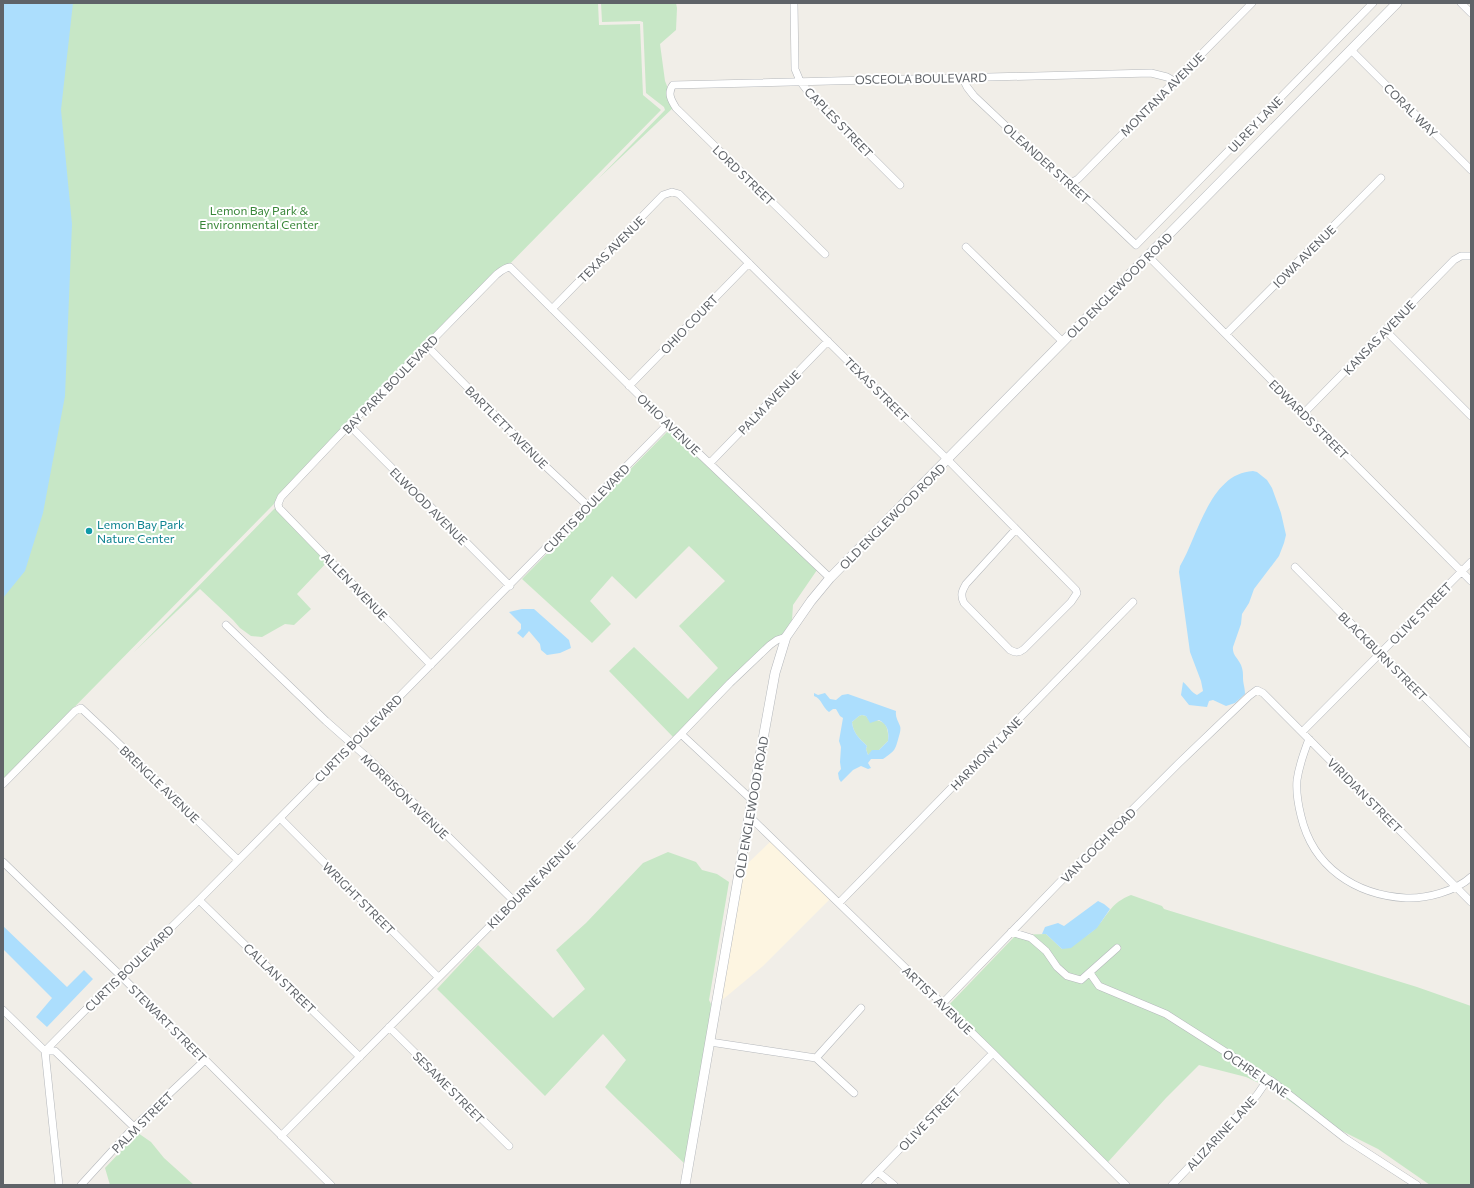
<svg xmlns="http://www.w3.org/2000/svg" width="1474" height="1188" font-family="Commissioner,sans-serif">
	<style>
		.commercial { fill: #fdf5e1 }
		.green { fill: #c7e7c6 }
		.water { fill: #acdefd; fill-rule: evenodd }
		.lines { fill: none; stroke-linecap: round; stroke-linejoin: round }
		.minor-casing { stroke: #b5b8bc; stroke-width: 8 }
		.tertiary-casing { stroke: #b5b8bc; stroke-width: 10 }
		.minor { stroke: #fff; stroke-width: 7 }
		.tertiary { stroke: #fff; stroke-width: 9 }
		.culture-dot { fill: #0f9aa8; stroke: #fff; stroke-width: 1.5 }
		.labels { text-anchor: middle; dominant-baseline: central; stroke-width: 4; stroke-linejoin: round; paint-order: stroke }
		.street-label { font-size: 12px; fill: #5f6368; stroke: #fff }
		.park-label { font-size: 12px; fill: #388638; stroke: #fff }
		.culture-label { font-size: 12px; fill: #0d838f; stroke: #fff; text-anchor: start }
	</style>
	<rect width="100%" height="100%" fill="#f1eee8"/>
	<!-- commercial -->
	<path class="commercial" d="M772 840 831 898 763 966 721 1001 744 867Z"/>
	<!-- green -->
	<path class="green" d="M64 3H598L599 25 640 24 643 95 661 110 45 737 3 782V585Z
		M601 3H676L677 8 676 30 660 44 665 81 675 106 598 179 665 110 664 107 646 93 643 22 640 21 602 22Z
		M675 428 680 430 817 570 793 605 792 620 782 635 674 738 609 671 634 647 688 699 718 668 679 626 725 581 689 546 636 599 612 576 590 601 611 624 592 643 522 579 667 432Z
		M276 507 330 559 297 594 311 609 294 625 285 624 262 637 251 636 240 628 233 620 200 589 134 652Z
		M862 715 866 716 869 720C885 719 889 725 888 741L879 750H874L868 755 866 749 867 746C859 738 853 733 852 722L859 716Z
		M668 852 696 862 702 870 717 874 729 882 709 1000 711 1004 710 1019 685 1164 619 1101 605 1087 626 1060 603 1034 545 1096 437 989 478 945 553 1018 585 989 556 950 586 923 643 863Z
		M1131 895 1162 906 1164 909 1417 987 1471 1006V1185H1430L1378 1149 1308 1114 1274 1090 1246 1077 1199 1065 1166 1098 1108 1162 944 1010 1016 935 1046 934 1062 949C1073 942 1088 937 1097 927 1110 912 1111 903 1131 895Z
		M138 1133 151 1142 164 1158 194 1185H110L105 1168Z"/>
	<!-- water -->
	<path class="water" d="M3 3H73L61 110 72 224 65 396 43 513 25 571 3 598Z
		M1253 471 1257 472 1267 480 1272 488 1281 513 1286 535 1284 543 1279 556 1254 589 1249 603 1242 614 1241 624 1233 647C1232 655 1238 658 1241 665 1243 670 1243 673 1243 678 1243 684 1245 687 1245 694L1235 703 1226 706 1213 700 1209 701 1207 707 1189 705 1181 695 1183 682C1189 687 1191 692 1197 695L1203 691 1201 681 1190 652 1179 572 1180 566C1198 536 1210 473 1253 471Z
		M522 609H534L569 640 571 648 560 653 547 655 541 650 540 644 529 631 523 638 517 633 521 629V624L509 612Z
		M814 693 818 695 825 693 830 699 836 700 842 695 848 694 896 711C895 717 898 721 900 726 901 729 900 733 899 736 895 750 896 750 883 759H871L868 763 871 768 868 769 861 766 853 770 841 782 839 779 838 773 841 769 840 762 841 747 839 741 843 718 840 716 836 709H833L829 712C822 707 822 699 814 696ZM862 715 866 716 870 723 879 720C888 725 889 731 888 741L879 750H872L868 755 866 749 867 746C859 738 853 733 852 722L859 716Z
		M1098 901 1104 904 1110 909 1097 928 1071 948 1062 949 1046 934H1042L1045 927 1058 923 1064 926Z
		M3 926 67 987 84 970 93 979 47 1027 36 1017 52 998 3 949Z"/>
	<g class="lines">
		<!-- minor casing -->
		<g class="minor-casing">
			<path id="minor" d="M794 3 795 69 800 81 813 98 900 185
				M1461 3 1471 13
				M1351 50 1471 170
				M962 77 967 87 974 96 1064 181 1071 183 1136 245 1373 3
				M1071 183 1078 179 1252 3
				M966 247 1063 342
				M825 254 676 108C671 100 667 93 673 85L1151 73 1167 77 1174 81
				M1148 256 1471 581
				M552 309 663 195 672 192 679 194 948 460 1076 590 1077 593 1071 602 1024 649C1019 653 1016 653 1010 650L964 603C960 595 962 591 966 584L1016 529
				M1385 330 1471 416
				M1226 334 1381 178
				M427 346 541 462 588 506
				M629 386 749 263
				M1304 413 1454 260 1461 256H1471
				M349 425 510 586
				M710 463 828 341
				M1295 567 1471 744
				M226 625 326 721 368 758 514 901
				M431 665 279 508 278 504 281 497 349 425 496 275C501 271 504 268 510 267L668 424 830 578
				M1302 732 1471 562
				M681 734 752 800
				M1309 739C1304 752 1299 766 1297 780 1296 792 1298 804 1301 816 1313 867 1355 895 1406 898 1426 899 1456 891 1471 877
				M3 784 75 711 81 708 113 738 238 860
				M749 816 993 1053 1126 1185
				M280 818 438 977
				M3 862 121 976 331 1185
				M199 900 360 1057
				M839 903 1133 602
				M1011 932 1031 938 1046 951 1057 967 1067 976 1081 980 1117 948
				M1090 973 1099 986 1166 1014 1273 1082 1346 1139 1417 1185
				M942 1004 1058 884 1179 763 1249 696 1257 690 1263 693 1471 902
				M3 1010 45 1051H55L134 1127
				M389 1027 509 1146
				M710 1042 816 1058 861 1008
				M816 1058 854 1093
				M281 1136 681 734 730 683 770 645 777 640 786 637
				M878 1172 894 1185
				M59 1185 45 1051 114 981 127 971 199 900 668 424
				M81 1185 134 1127 205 1060
				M865 1185 943 1104 993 1053
				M1172 1185 1257 1095 1268 1079"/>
		</g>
		<!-- tertiary casing -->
		<g class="tertiary-casing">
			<path id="tertiary" d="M685 1185 744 844 775 673 786 637 811 601 830 578 1397 3"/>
		</g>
		<!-- minor -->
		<use href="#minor" class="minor"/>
		<!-- tertiary -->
		<use href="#tertiary" class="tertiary"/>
	</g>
	<!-- markers -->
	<circle class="culture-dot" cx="89" cy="531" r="4"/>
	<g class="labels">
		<!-- street labels -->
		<g class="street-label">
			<text transform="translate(921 78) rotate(-1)">OSCEOLA BOULEVARD</text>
			<text transform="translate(1162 94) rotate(-45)">MONTANA AVENUE</text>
			<text transform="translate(1411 110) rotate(45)">CORAL WAY</text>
			<text transform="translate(839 122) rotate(46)">CAPLES STREET</text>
			<text transform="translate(1255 124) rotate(-46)">ULREY LANE</text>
			<text transform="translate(1047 163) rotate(42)">OLEANDER STREET</text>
			<text transform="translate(744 175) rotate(44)">LORD STREET</text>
			<text transform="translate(611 249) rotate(-45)">TEXAS AVENUE</text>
			<text transform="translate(1304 256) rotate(-45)">IOWA AVENUE</text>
			<text transform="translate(1119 285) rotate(-45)">OLD ENGLEWOOD ROAD</text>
			<text transform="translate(689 324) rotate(-46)">OHIO COURT</text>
			<text transform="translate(1379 337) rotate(-46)">KANSAS AVENUE</text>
			<text transform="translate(390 384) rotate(-46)">BAY PARK BOULEVARD</text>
			<text transform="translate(877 389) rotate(45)">TEXAS STREET</text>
			<text transform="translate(769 402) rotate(-46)">PALM AVENUE</text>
			<text transform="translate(1309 419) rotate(45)">EDWARDS STREET</text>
			<text transform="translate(669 424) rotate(44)">OHIO AVENUE</text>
			<text transform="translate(507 427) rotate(45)">BARTLETT AVENUE</text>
			<text transform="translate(429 506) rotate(45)">ELWOOD AVENUE</text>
			<text transform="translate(586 508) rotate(-46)">CURTIS BOULEVARD</text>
			<text transform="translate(892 516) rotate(-45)">OLD ENGLEWOOD ROAD</text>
			<text transform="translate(355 586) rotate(46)">ALLEN AVENUE</text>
			<text transform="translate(1420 613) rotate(-45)">OLIVE STREET</text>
			<text transform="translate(1383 656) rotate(45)">BLACKBURN STREET</text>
			<text transform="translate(358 738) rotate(-45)">CURTIS BOULEVARD</text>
			<text transform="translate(986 753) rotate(-46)">HARMONY LANE</text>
			<text transform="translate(160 784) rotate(44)">BRENGLE AVENUE</text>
			<text transform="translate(1365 795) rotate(45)">VIRIDIAN STREET</text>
			<text transform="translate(405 796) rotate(44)">MORRISON AVENUE</text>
			<text transform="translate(751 807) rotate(-80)">OLD ENGLEWOOD ROAD</text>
			<text transform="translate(1098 845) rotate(-45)">VAN GOGH ROAD</text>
			<text transform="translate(531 884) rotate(-45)">KILBOURNE AVENUE</text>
			<text transform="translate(359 898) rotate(45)">WRIGHT STREET</text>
			<text transform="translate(129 968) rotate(-44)">CURTIS BOULEVARD</text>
			<text transform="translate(280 978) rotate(44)">CALLAN STREET</text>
			<text transform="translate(938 1000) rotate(44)">ARTIST AVENUE</text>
			<text transform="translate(168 1023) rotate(45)">STEWART STREET</text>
			<text transform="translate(1256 1073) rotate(34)">OCHRE LANE</text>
			<text transform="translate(449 1087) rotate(45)">SESAME STREET</text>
			<text transform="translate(929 1119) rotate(-46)">OLIVE STREET</text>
			<text transform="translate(142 1122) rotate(-45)">PALM STREET</text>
			<text transform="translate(1221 1133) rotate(-47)">ALIZARINE LANE</text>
		</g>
		<!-- park labels -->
		<g class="park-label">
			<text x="259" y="210">Lemon Bay Park &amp;<tspan x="259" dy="14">Environmental Center</tspan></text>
		</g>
		<!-- culture labels -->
		<g class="culture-label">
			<text x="97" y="524">Lemon Bay Park<tspan x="97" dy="14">Nature Center</tspan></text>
		</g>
	</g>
	<!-- border -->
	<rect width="1474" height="1188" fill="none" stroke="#5f6368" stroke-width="8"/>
</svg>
